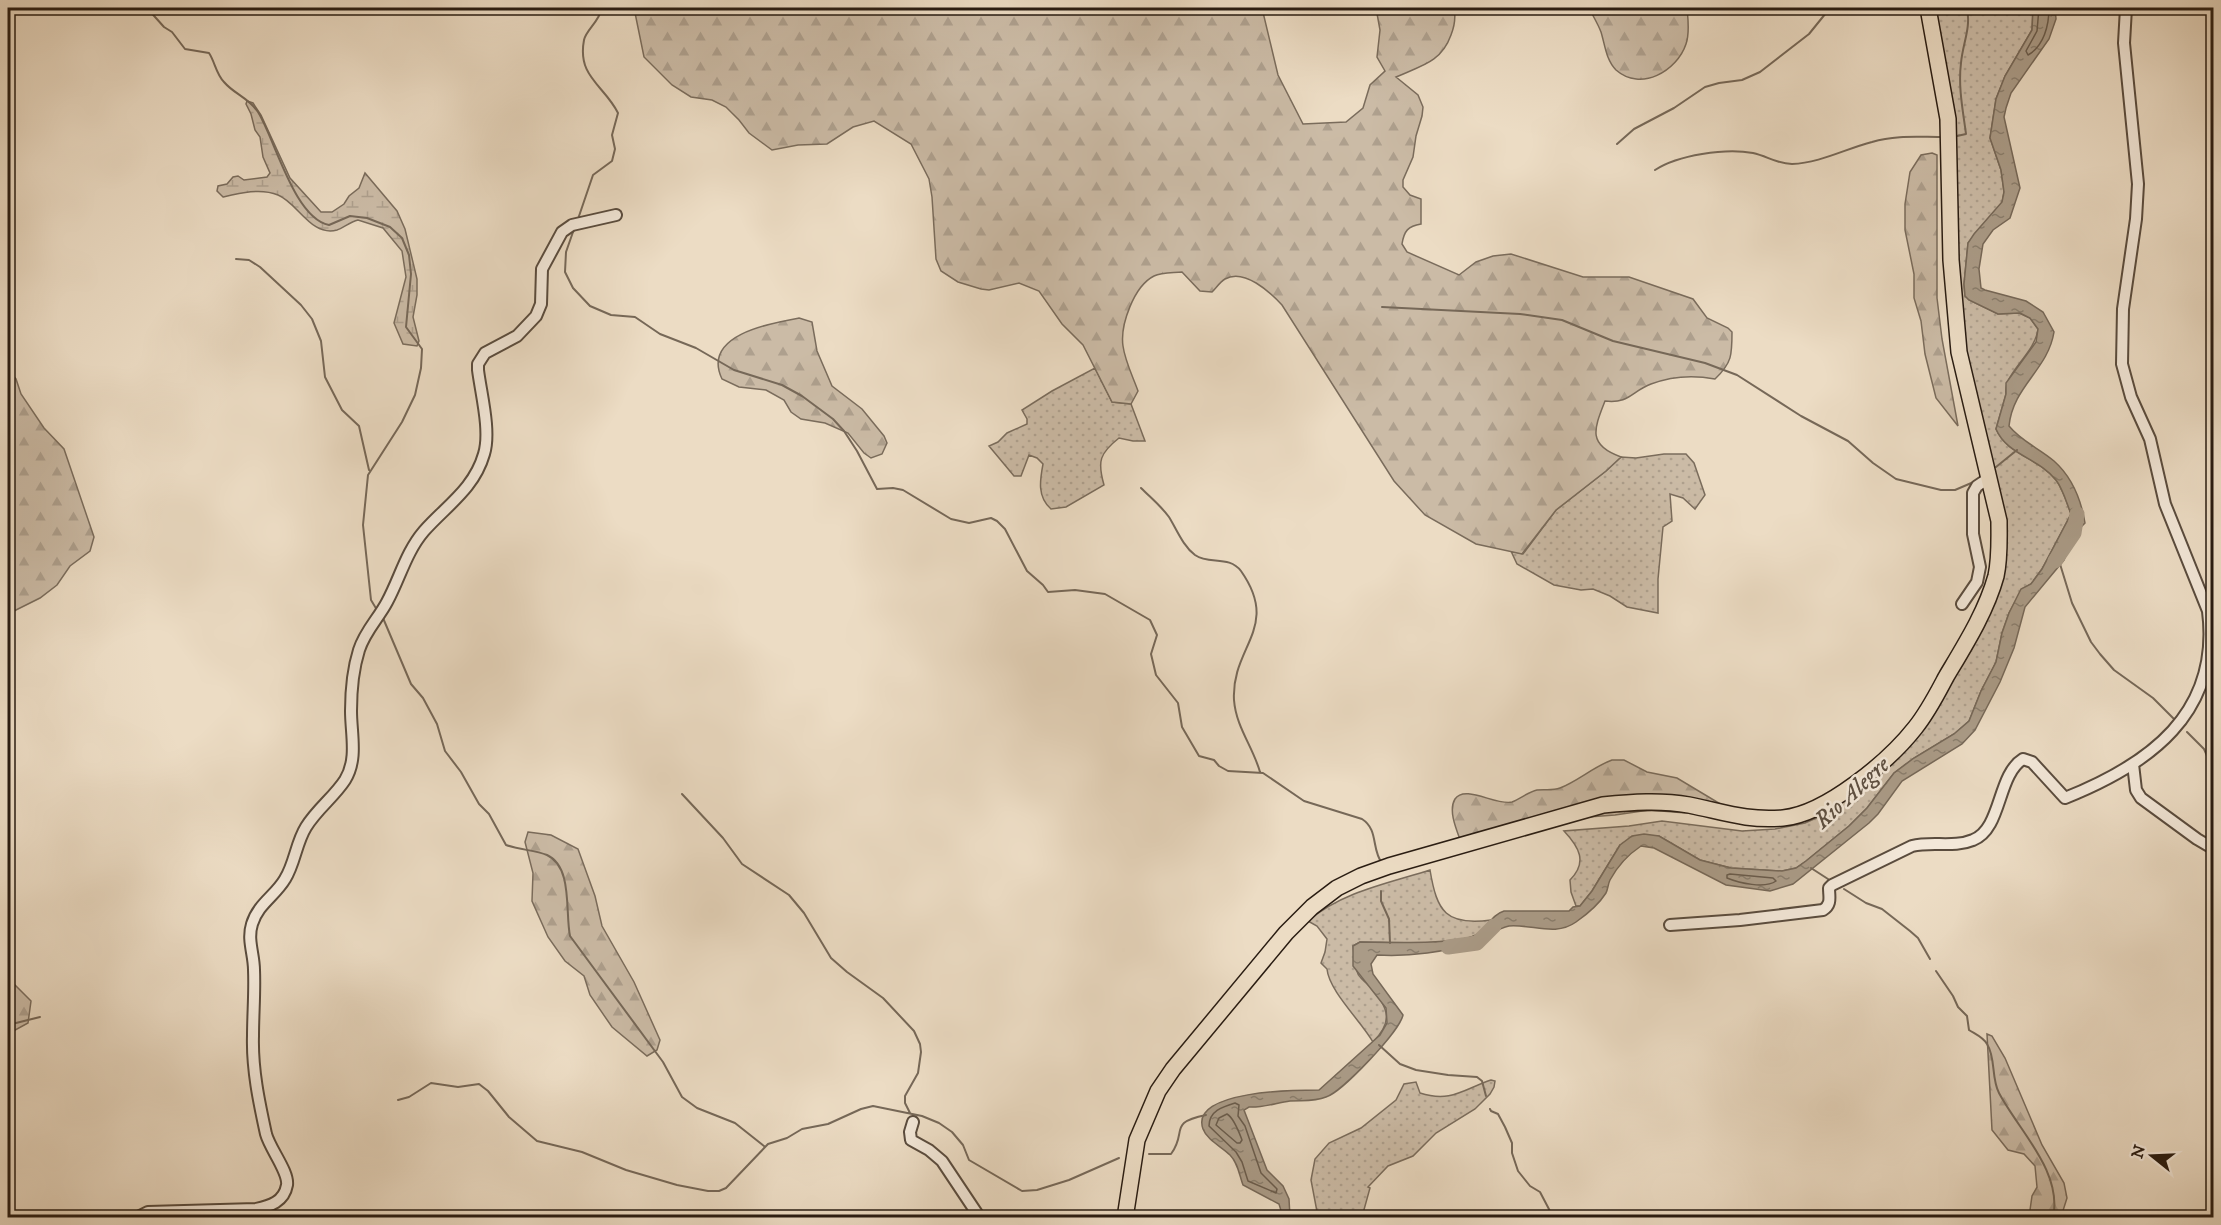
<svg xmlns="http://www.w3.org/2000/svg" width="2221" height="1225" font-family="'IM FELL DW Pica',serif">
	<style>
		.grass { fill: url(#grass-dots); stroke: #7a6c5c; stroke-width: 1.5 }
		.forest { fill: url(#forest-firs); stroke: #7a6c5c; stroke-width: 1.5 }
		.wetland { fill: url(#wetland-marsh); stroke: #7a6c5c; stroke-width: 1.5 }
		.water { fill: url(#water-ripples); stroke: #766858; stroke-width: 1.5 }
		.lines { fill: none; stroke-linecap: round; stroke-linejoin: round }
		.shore { stroke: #6a5c4c; stroke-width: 1.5 }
		.stream { stroke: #766858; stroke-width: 2 }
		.river { stroke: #aa9b87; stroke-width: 15 }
		.minor-casing { stroke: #5a4c3e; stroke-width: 14 }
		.highway-casing { stroke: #291c12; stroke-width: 18 }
		.minor { stroke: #f3e8d9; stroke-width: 10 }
		.highway { stroke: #ecdcc4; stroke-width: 15 }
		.labels { text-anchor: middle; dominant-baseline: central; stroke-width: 5; stroke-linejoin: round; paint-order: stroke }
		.water-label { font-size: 24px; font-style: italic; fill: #5d4f41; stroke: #f3e8d9 }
	</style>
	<defs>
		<pattern id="grass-dots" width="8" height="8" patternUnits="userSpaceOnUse" patternTransform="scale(1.5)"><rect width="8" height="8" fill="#cbbba6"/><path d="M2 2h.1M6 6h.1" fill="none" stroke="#aea08e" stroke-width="1.8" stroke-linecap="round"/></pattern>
		<pattern id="forest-firs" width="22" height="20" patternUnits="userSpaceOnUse" patternTransform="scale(1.5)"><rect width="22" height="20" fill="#cbbba6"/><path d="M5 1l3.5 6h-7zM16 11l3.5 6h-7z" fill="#aea08e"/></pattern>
		<pattern id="wetland-marsh" width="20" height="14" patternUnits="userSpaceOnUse" patternTransform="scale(1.5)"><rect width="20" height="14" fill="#cbbba6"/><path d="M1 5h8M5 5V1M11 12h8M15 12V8" fill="none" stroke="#aea08e"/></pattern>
		<pattern id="water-ripples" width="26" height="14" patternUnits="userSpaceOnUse" patternTransform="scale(1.5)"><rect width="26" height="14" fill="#aa9b87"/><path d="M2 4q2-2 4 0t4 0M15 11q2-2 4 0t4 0" fill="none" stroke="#8a7e6d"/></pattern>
	</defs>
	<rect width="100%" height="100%" fill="#ecdcc4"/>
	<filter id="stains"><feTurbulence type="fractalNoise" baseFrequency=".00333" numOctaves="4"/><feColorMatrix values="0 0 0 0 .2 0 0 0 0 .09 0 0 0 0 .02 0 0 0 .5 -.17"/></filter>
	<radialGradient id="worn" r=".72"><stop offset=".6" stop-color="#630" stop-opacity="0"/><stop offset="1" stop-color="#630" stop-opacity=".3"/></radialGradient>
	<!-- grass -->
	<path class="grass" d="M1932 8H1952L1956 11 1968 12 1980 8H2033L2032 30 2005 76 1996 99 1990 138 2001 170 2004 192 2002 203 1968 243 1964 284 1965 296 1969 300 1998 314 2019 313 2030 318 2038 329C2035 354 2003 373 2006 394L1996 429C2007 455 2039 458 2056 480 2063 489 2067 503 2071 514L2042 569 2031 584 2022 589 2009 613 2002 633 1996 662 1981 691 1969 721 1954 734 1914 758 1894 773 1867 808 1849 826 1806 861 1796 868 1782 871 1731 868 1700 860 1659 836 1620 845 1592 891 1580 906H1576L1571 892 1570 880C1588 862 1579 847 1564 831L1629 826 1662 821 1742 831 1775 829 1805 823 1823 815 1855 793 1931 712 2001 553 1965 376 1953 187Z
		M1095 368 1112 402 1131 404 1145 441H1133L1119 438C1100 453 1097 461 1104 485L1066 507 1051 509C1037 497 1040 480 1043 464L1037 458 1029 455 1021 476H1014L989 446 998 442 1007 433 1027 424V419L1022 410 1052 391Z
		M1664 454H1686L1694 463 1705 495 1695 509 1683 498 1670 494 1672 521 1663 527 1658 579V613L1627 607 1610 596 1593 589 1581 590 1554 585 1517 564 1511 551 1523 554 1556 510 1606 471 1621 457 1636 458Z
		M1430 870C1437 912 1446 926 1491 920 1486 925 1481 934 1474 936 1449 946 1389 942 1360 942L1353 946C1354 954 1355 967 1358 974 1361 980 1368 984 1372 988 1389 1009 1393 1022 1373 1042 1361 1021 1329 991 1327 969L1321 963 1325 952 1327 939 1317 926 1308 921C1341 892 1389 883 1430 870Z
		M1491 1080 1495 1081 1494 1087 1490 1094 1475 1109 1436 1133 1413 1156 1388 1166 1368 1187 1370 1188 1362 1217H1318L1311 1180 1315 1159 1329 1143 1361 1128 1396 1100 1404 1084 1416 1082 1420 1093C1451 1103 1464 1089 1491 1080Z"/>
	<!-- forest -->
	<path class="forest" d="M634 8H1262L1278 75 1303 124 1346 122 1363 108 1370 85 1385 71 1377 57 1380 30 1376 8H1454C1456 18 1455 25 1451 35 1441 63 1420 66 1396 77L1418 95 1423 107 1422 116 1416 136 1413 157 1403 180V187L1410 195 1421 199V224C1408 226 1404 231 1402 244L1407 252 1459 275 1476 262 1493 256 1511 254 1583 277H1629L1693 299 1707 318 1728 328 1732 332C1732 355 1732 363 1715 379 1694 375 1672 376 1651 384 1632 391 1629 404 1605 401 1594 429 1587 445 1621 457L1606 471 1556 510 1522 554 1476 544 1425 515 1394 481 1282 305C1270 292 1244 268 1225 279 1220 282 1216 288 1212 292L1200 291 1182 272C1173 273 1162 272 1154 276 1134 286 1120 325 1123 346 1125 361 1133 377 1138 391L1131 404 1112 402 1083 345 1062 324 1039 291 1019 283 989 290 981 289 958 282 941 271 936 259 932 197 929 179 911 144 874 121 853 127 827 144 798 145 772 150 749 133 739 120 726 107 712 100 691 97 672 85 644 57Z
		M1589 8H1687C1688 19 1690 33 1686 44 1677 71 1641 92 1616 70 1606 60 1605 45 1601 32 1598 24 1593 16 1589 8Z
		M1932 153 1937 155V298L1942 339 1958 426 1936 398 1925 354 1921 321 1914 298V274L1905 230V204L1910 172 1921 155Z
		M799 318 812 322 817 351 832 386 862 409 884 436 887 443 882 454 871 458 864 453 848 433 825 423 801 419 791 412 784 400 766 390 739 387 722 379C701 335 771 323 799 318Z
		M8 363 10 368 9 371 16 379 21 394 44 428 64 449 94 537 90 551 70 566 57 585 40 598 8 614Z
		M1612 760H1624L1647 772 1677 778 1727 808 1698 814 1649 810 1615 815 1588 817 1463 848C1459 835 1447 812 1455 799 1465 784 1496 806 1512 802 1520 799 1528 792 1537 790 1545 789 1552 791 1560 788 1578 781 1593 767 1612 760Z
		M528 832 551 835 578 849 595 896 602 926 634 982 660 1040 657 1050 647 1056 612 1027 590 995 584 976 565 961 548 937 532 901 533 873 525 842Z
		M8 978 31 1001 28 1023 8 1034Z
		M1987 1034 1992 1036 2005 1058 2042 1145 2064 1183 2067 1198 2061 1217H2029L2032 1196 2037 1187 2035 1166 2024 1154 2008 1150 1992 1130Z"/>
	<!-- wetland -->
	<path class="wetland" d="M247 101 253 103 261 115 290 178 321 212H332L344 204 349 196 359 188 365 173 397 211 405 229 417 279V295L413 317 419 341 417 346 403 344 394 323 406 277 402 251 383 228 358 220C350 222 343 228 337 230 311 237 298 203 278 195 261 188 240 193 223 197L217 191 218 186 227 184 233 177 238 176 244 180 267 177 270 173 263 157 260 137 255 130 251 114 246 104Z"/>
	<!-- water -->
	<path class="water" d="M2033 8H2055L2056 19 2049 39 2011 93 2006 108 2004 117 2020 188 2010 218 1993 230 1983 244 1979 269 1981 288 1985 290 2026 301 2043 312 2054 332C2048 370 2013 386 2009 426 2022 442 2039 448 2054 461 2072 477 2081 499 2085 523L2066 542 2067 552 2064 560 2025 607 2014 648 2000 682 1975 730 1962 744 1902 781 1878 814 1869 823 1793 884 1770 891 1726 885 1654 848 1641 846C1629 854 1617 867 1610 880 1608 884 1608 889 1606 893 1599 904 1586 915 1576 922 1555 937 1533 924 1509 926 1497 928 1488 938 1476 942 1446 952 1409 957 1377 955L1371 964 1373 974 1403 1015C1400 1031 1342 1092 1326 1097 1314 1102 1302 1100 1290 1101 1276 1103 1262 1108 1249 1107L1244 1110 1267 1170 1283 1186 1289 1199 1290 1217H1283L1279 1204 1243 1185C1239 1174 1238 1163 1230 1155 1222 1147 1207 1140 1203 1129 1189 1090 1298 1090 1319 1090L1380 1035 1387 1023 1386 1008 1353 966V946L1360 942C1383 942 1459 945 1476 935 1488 928 1491 915 1504 911H1569L1573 907 1580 906 1592 891 1620 845 1632 836 1644 834 1659 836 1700 860 1731 868 1782 871 1796 868 1806 861 1849 826 1867 808 1894 773 1914 758 1954 734 1969 721 1981 691 1996 662 2002 633 2009 613 2021 589 2031 584 2042 569 2071 514C2067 504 2063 489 2056 480 2039 458 2007 455 1996 429L2006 394V383L2036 342 2038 329 2030 318 2020 313 1998 314 1969 300 1965 296 1964 284 1968 243 1974 234 2002 202 2004 192 2001 170 1990 138 1996 99 2005 76 2032 30Z"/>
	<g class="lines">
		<!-- shore -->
		<path class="shore" d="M2039 8 2037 31 2026 51 2028 55C2044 46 2049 25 2049 8
			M1730 874 1773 878 1776 881C1765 889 1739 883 1727 878V875Z
			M1235 1103 1239 1105 1238 1116 1245 1126 1261 1173 1277 1189 1276 1193 1248 1181 1242 1162 1236 1152 1209 1126C1209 1111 1222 1107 1235 1103Z
			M1227 1114C1234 1118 1239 1132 1242 1140L1240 1143H1237L1216 1125 1219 1118Z"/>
		<!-- stream -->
		<path class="stream" d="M147 8 164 27 172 32 185 49 209 53C215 62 216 74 224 82 234 94 249 98 258 112 275 139 294 218 329 225L350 216 367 218 390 227 402 238 409 255 411 274 406 327 422 349 421 368 415 395 402 422 368 475 363 525 371 600 377 610
			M1957 136 1966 134C1963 111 1958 87 1961 63 1963 42 1971 29 1967 8
			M1617 144 1634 129 1674 108 1705 87 1719 83 1742 80 1760 72 1809 34 1830 8
			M1655 170C1678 155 1725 148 1753 153 1767 156 1777 164 1792 164 1820 163 1845 149 1872 142 1895 135 1917 137 1940 137
			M578 219 593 175 612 161 615 149 612 135 618 113C604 85 577 77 584 40 586 30 599 22 602 8
			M573 232 566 252 565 272 573 288 590 306 611 315 635 317 660 334 696 348 734 370 782 385 802 396 833 419 844 431 857 451 877 489 893 488 903 490 951 519 969 523 991 518 997 521 1005 529 1027 571 1043 585 1048 592 1075 590 1105 594 1150 620 1157 635 1151 654 1156 675 1178 703 1182 727 1199 756 1214 760 1219 766 1228 771 1263 773 1304 801 1362 819C1379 830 1371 849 1382 863
			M236 259 249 260 260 267 301 305 312 319 321 341 325 377 342 410 359 426 369 470
			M1382 307 1520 314 1562 320 1613 341 1705 363 1737 375 1801 416 1848 441 1873 463 1896 479 1941 490H1955L1976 481
			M1996 467 2017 450
			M1141 488C1151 498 1161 506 1169 517 1177 530 1183 546 1195 555 1209 565 1229 555 1241 571 1281 628 1231 646 1234 700 1236 727 1253 747 1260 772
			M2060 564 2072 603 2091 642 2100 654 2114 670 2153 698 2176 721
			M383 618 411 684 423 698 437 724 445 751 461 772 479 804 489 814 506 845C520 850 535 850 547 855 573 867 565 912 570 936L663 1062 682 1097 697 1108 735 1123 764 1146
			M2187 732 2204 749 2208 758 2214 763
			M682 794 723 838 742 864 789 895 804 913 831 958 847 972 883 998 914 1031 920 1044 921 1052 918 1073 905 1096V1103L910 1113
			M1811 868 1828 879
			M1844 889 1866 903 1882 909 1910 931 1918 938 1930 959
			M1381 891V901L1389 919 1390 943
			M1936 971 1953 996 1958 1007 1967 1016 1969 1030C1975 1034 1983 1037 1987 1044 1996 1058 1991 1078 1999 1093 2019 1131 2063 1172 2053 1218
			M8 1025 40 1017
			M1379 1045 1400 1064 1416 1070 1448 1075 1477 1077 1482 1081 1486 1096
			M398 1100 409 1097 431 1083 458 1087 479 1084 488 1091 509 1117 537 1141 582 1152 626 1170 677 1185 708 1191H719L726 1188 768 1144 787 1138 802 1129 828 1124 861 1109 873 1106 922 1116 939 1123 952 1132 963 1145 969 1160 1022 1191 1037 1190 1069 1180 1119 1158
			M1490 1109 1491 1111 1498 1114 1505 1127 1512 1143V1153L1518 1171 1530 1186 1540 1192 1551 1213 1560 1218
			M1149 1154H1171C1188 1131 1167 1123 1206 1115"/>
		<!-- river -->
		<path class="river" d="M2055 561 2074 533 2077 514
			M1448 947 1477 943 1494 926"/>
		<!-- minor casing -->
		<g class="minor-casing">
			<path id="minor" d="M1962 604 1977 582 1980 567 1973 534V493L1977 486 1989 478
				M2133 764 2136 790 2141 798 2197 839 2214 849
				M1670 925 1740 920 1823 910C1832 904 1829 897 1829 888L1832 885 1912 846C1932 841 1954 848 1973 840 2002 829 1997 775 2023 759L2032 762 2065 798C2148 765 2221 714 2208 611L2165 504 2150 439 2131 397 2122 364 2123 309 2136 219 2138 184 2124 43 2126 8
				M913 1122 910 1132 911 1140 929 1150 942 1161 980 1218
				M136 1218 148 1212 256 1209C270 1206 284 1202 287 1185 289 1172 270 1149 266 1134 259 1102 252 1069 253 1036 253 1014 255 992 254 970 254 954 247 940 252 924 258 904 275 896 285 879 295 863 296 843 306 827 317 809 334 797 345 780 358 759 351 734 351 711 351 691 353 669 359 650 365 631 378 619 387 602 400 578 406 552 424 531 446 506 474 489 484 454 491 431 481 394 478 370V364L485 353 517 336 536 316 541 304 542 269 562 232 572 225 616 215
				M1066 1218H1078"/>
		</g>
		<!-- highway casing -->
		<g class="highway-casing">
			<path id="highway" d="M1125 1218 1137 1140 1158 1091 1173 1069 1286 933 1312 907 1337 888 1361 876 1389 866 1603 805C1632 802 1661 800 1689 805 1724 812 1746 821 1783 818 1826 814 1889 761 1915 728 1928 712 1937 694 1946 677 1965 645 1986 612 1996 576 2000 558 1999 539 1999 521L1959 352 1951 260 1948 119 1928 8"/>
		</g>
		<!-- minor -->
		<use href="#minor" class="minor"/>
		<!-- highway -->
		<use href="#highway" class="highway"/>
	</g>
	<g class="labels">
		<!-- water labels -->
		<g class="water-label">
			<text transform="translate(1852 793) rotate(-43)">Rio Alegre</text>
		</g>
	</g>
	<!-- margin -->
	<rect width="2221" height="1225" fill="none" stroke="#ecdcc4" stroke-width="30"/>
	<rect x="9" y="9" width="2203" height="1207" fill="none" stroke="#291c12" stroke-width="3"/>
	<rect x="15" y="15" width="2191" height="1195" fill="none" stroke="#291c12" stroke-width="1.5"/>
	<!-- north arrow -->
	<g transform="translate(2152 1156) rotate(288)" stroke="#f3e8d9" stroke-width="4.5" paint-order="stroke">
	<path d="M0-4.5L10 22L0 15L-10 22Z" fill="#291c12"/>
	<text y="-9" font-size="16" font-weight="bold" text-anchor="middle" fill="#291c12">N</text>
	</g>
	<rect width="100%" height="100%" filter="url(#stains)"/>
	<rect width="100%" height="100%" fill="url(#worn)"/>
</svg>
